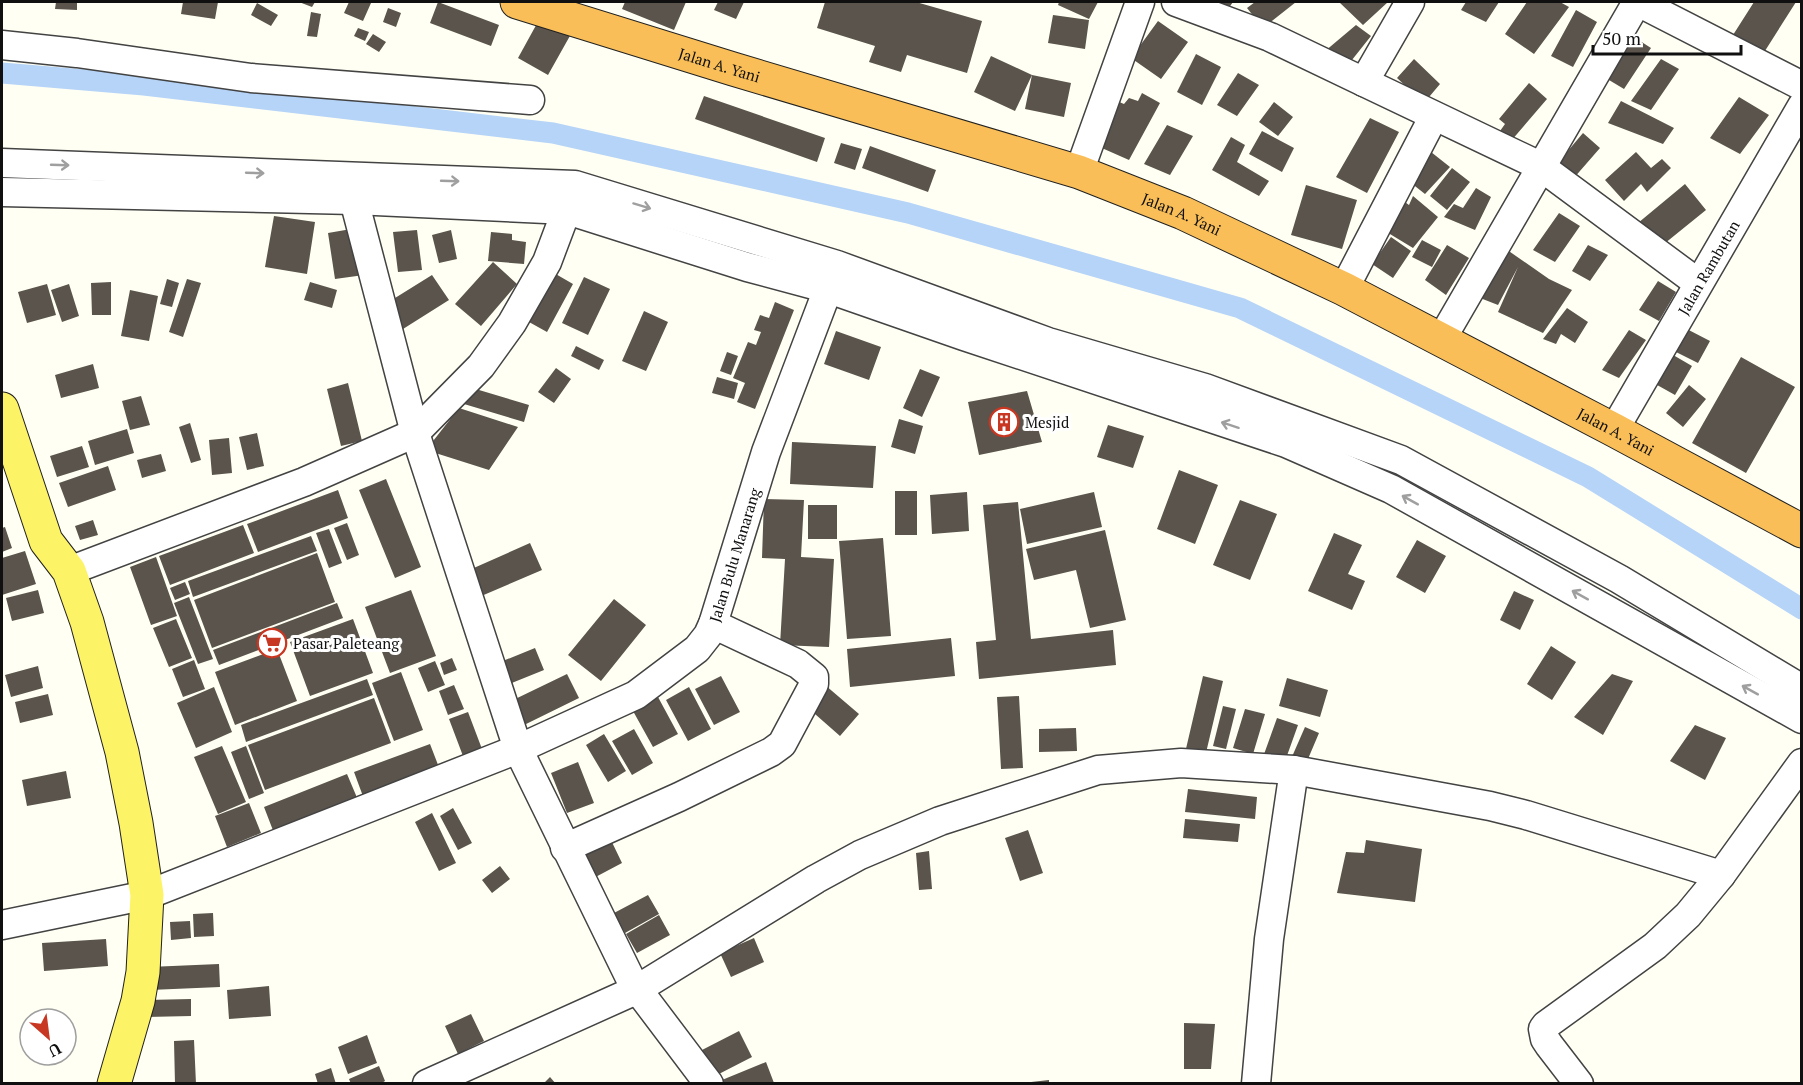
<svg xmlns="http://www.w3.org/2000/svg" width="1803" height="1085" font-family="'PT Serif',serif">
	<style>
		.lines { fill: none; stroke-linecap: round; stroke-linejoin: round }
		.canal { stroke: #b6d4f8; stroke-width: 21 }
		.building { fill: #5a544c }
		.minor-casing { stroke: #434343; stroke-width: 31 }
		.major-casing { stroke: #212121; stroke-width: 35 }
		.highway-casing { stroke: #212121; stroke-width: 35 }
		.minor { stroke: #fff; stroke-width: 28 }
		.major { stroke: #fdf366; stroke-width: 33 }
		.highway { stroke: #f9be58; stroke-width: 33 }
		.oneway { stroke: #9f9f9f }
		.labels { text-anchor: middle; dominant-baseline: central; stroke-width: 6; stroke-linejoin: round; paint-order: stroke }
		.street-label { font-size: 15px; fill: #101010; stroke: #fff }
		.poi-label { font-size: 15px; fill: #101010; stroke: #fff; text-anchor: start }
	</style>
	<rect width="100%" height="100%" fill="#fffff3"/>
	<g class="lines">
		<!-- canal -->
		<path class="canal" d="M2 73 144 85 553 133 908 213 1240 308 1588 477 1802 609"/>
	</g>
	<!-- building -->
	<path class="building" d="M56 2H77V10L55 9Z
		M183 2H218L215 19 181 14Z
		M299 2H315L312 7Z
		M349 2H367L371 3 363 21 344 13Z
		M438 2 499 25 491 46 430 23Z
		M625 2H686L674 30 622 9Z
		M718 2H744L736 19 714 10Z
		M825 2H916L982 21 967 73 907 55 901 72 869 62 875 46 817 28Z
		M1059 2H1098L1089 19 1058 5Z
		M1217 2H1233L1228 9Z
		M1255 2H1296L1263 28 1247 8Z
		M1339 2H1388L1363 25Z
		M1466 2H1499L1486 22 1461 10Z
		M1527 2H1560L1569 7 1534 54 1505 34Z
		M1754 2H1796L1763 54 1733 35Z
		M257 3 278 15 271 26 251 15Z
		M388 8 401 13 396 27 383 22Z
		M1576 10 1597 22 1573 67 1551 56Z
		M311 12 321 14 317 37 307 36Z
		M1053 15 1089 20 1085 49 1048 43Z
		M540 18 571 34 548 75 518 58Z
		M1158 21 1188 42 1161 79 1131 58Z
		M1356 25 1371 36 1340 75 1318 57Z
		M358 28 369 32 365 41 354 36Z
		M1626 32 1651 48 1624 89 1599 74Z
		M373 34 386 42 379 52 366 44Z
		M1196 54 1221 67 1202 105 1177 92Z
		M991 56 1032 75 1015 111 974 92Z
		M1414 59 1440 84 1424 103 1397 78Z
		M1661 59 1679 69 1651 110 1631 101Z
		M1238 73 1259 85 1237 116 1217 105Z
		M1032 75 1071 83 1064 117 1025 109Z
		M1529 83 1547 99 1511 141 1500 131 1505 124 1499 119Z
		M1142 93 1160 103 1129 160 1095 145 1112 99 1124 104 1129 98 1138 101Z
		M704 96 825 138 817 162 695 119Z
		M1739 97 1769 115 1740 154 1710 138Z
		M1621 101 1674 128 1663 144 1608 123Z
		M1274 102 1293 117 1278 136 1259 122Z
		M1370 118 1399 132 1367 193 1336 177Z
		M1167 125 1193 136 1170 175 1144 164Z
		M1262 131 1294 148 1282 172 1249 154Z
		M1583 133 1600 148 1573 179 1556 165Z
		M1231 137 1245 145 1237 162 1269 181 1259 196 1212 170Z
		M841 143 862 149 855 170 834 163Z
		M870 146 936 170 928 192 862 168Z
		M1431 152 1450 167 1425 194 1406 179Z
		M1636 152 1651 168 1662 159 1671 168 1647 192 1641 184 1624 201 1605 180Z
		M1452 168 1470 182 1447 210 1430 196Z
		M1685 184 1706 210 1659 248 1638 223Z
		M1306 185 1357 200 1342 249 1291 235Z
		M1476 188 1491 197 1475 230 1444 217 1454 204 1463 208Z
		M1413 196 1438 217 1413 248 1380 228 1402 200 1409 205Z
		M1559 213 1580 226 1555 262 1533 250Z
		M274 216 315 222 307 274 265 267Z
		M357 228 364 275 335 279 328 233Z
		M417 230 422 270 398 272 393 232Z
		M451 230 457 259 439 263 432 235Z
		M491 232 512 234V240L526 242 524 264 488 261Z
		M1391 237 1411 251 1393 278 1372 264Z
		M1422 240 1441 250 1432 267 1412 257Z
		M1447 245 1469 258 1446 295 1425 280Z
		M1588 245 1608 255 1590 281 1572 271Z
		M1503 247 1549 279 1572 290 1543 333 1498 312 1518 267 1498 305 1475 296Z
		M493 262 517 284 481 326 455 304Z
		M547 269 573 284 547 332 520 317Z
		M432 275 449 300 403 329 387 303Z
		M584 277 610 289 588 335 562 323Z
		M167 279 179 283 172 307 160 304Z
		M187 279 201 283 183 337 169 332Z
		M1658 281 1676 292 1659 321 1639 310Z
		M111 282V315H92L91 283Z
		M310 282 337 290 332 308 304 300Z
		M47 284 56 315 27 323 18 292Z
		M69 284 79 316 62 322 51 290Z
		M130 290 158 296 149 341 121 336Z
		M775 302 794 310 755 409 737 402 745 383 733 378 748 342 756 345 761 332 754 330 760 315 769 318Z
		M1567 308 1588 322 1575 343 1561 334 1556 344 1543 339Z
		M644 311 668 322 646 371 622 361Z
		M1681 326 1710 341 1698 363 1670 349Z
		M1629 330 1646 340 1619 378 1602 370Z
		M836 331 881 347 869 380 824 364Z
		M576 346 604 360 599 370 571 356Z
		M727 352 738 356 731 375 720 371Z
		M1668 352 1692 366 1675 395 1650 381Z
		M1741 357 1795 387 1746 473 1692 443Z
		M93 364 99 388 61 398 55 375Z
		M556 368 571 379 554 403 538 392Z
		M920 369 940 377 922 417 903 408Z
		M717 377 738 383 734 399 712 393Z
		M348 383 362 441 341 446 327 389Z
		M1689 385 1706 399 1683 427 1666 413Z
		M469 387 529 405 524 422 464 404Z
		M1027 391 1042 442 979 455 968 402Z
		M141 396 150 425 130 430 122 401Z
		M459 408 518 427 489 470 426 450Z
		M899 419 923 426 915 454 891 447Z
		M190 423 201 460 191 463 179 427Z
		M1108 425 1144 436 1133 468 1097 457Z
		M127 429 134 453 95 465 88 441Z
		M257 433 264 466 247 470 239 437Z
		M229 438 232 473 212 475 209 440Z
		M792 442 876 446 873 488 790 484Z
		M82 446 89 467 57 477 50 456Z
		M161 454 166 471 142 478 137 460Z
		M108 466 116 490 68 507 59 483Z
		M1179 470 1218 485 1195 544 1157 529Z
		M386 479 421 567 395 578 359 490Z
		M338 490 348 518 258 552 247 524Z
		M895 491H917V535H895Z
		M967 492 969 531 932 534 930 495Z
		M1094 492 1102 527 1027 544 1020 509Z
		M764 499 804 500 801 557 834 559 829 647 780 645 785 559 762 558Z
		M1240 500 1277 514 1250 580 1213 565Z
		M1018 502 1031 639 1113 630 1116 665 979 679 976 642 996 640 983 505Z
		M808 505H837V539H808Z
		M93 520 98 535 80 540 75 526Z
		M347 523 359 555 347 560 334 528Z
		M243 525 254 553 170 585 159 556Z
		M5 527 12 548 2 552V528Z
		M329 529 342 563 329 568 316 533Z
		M1105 530 1126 620 1090 628 1076 570 1034 580 1026 549Z
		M1334 533 1362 545 1348 574 1365 581 1352 610 1308 591Z
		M311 536 317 551 193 597 188 581Z
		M883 538 891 636 847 639 839 541Z
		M1417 540 1446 556 1425 593 1396 577Z
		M530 543 542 570 479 597 467 571Z
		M25 551 36 584 2 595V558Z
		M317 553 335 602 212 648 194 600Z
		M156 557 177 616 151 625 130 567Z
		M185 582 190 594 175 600 170 588Z
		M38 590 44 613 12 621 6 598Z
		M411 590 436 656 390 673 365 607Z
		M1514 591 1534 600 1520 630 1500 620Z
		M189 597 213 659 198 664 174 603Z
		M614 599 646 625 601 681 568 655Z
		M337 603 343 618 219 665 213 650Z
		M176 619 192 658 169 667 153 628Z
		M353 619 373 673 310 696 290 642Z
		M951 638 955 676 850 687 847 649Z
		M1551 646 1576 662 1552 700 1527 684Z
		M535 648 544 670 502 687 493 665Z
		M277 649 297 701 235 725 215 672Z
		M452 658 457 670 444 675 440 663Z
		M194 660 205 689 183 697 172 669Z
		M435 661 445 685 428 692 418 668Z
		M38 666 43 688 11 697 5 675Z
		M401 672 423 730 394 741 372 683Z
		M567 674 579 698 520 727 509 702Z
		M1612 674 1633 681 1603 735 1574 717Z
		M721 676 740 712 714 725 695 689Z
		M1203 676 1223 681 1205 757 1185 753Z
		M1287 678 1328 690 1320 717 1279 706Z
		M367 679 373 695 246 742 241 725Z
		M454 685 464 709 448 715 439 691Z
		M825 685 859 714 840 736 807 707Z
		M214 687 232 732 196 748 177 703Z
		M689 687 711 729 688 741 666 700Z
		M48 694 53 715 20 723 15 702Z
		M1019 696 1023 768 1001 769 997 697Z
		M658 697 678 734 653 747 633 711Z
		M374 698 391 743 265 790 248 745Z
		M1223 706 1236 709 1226 749 1213 746Z
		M1245 709 1265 714 1253 754 1233 748Z
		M468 712 482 749 463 756 449 719Z
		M1277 718 1298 725 1284 764 1263 757Z
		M1695 725 1726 738 1705 780 1670 761Z
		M1305 727 1319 733 1305 766 1291 759Z
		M1076 728 1077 751 1039 752V729Z
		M634 729 653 763 632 775 612 741Z
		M604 734 626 771 608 782 586 745Z
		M430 744 440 770 364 799 354 772Z
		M222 746 246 802 218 814 194 757Z
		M246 746 264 793 249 799 231 752Z
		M578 762 594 803 567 813 551 773Z
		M66 771 71 798 27 806 22 780Z
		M347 774 358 800 274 833 264 807Z
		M1188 789 1257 797 1255 819 1185 812Z
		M249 803 261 833 227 847 215 816Z
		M453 808 472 843 458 850 440 816Z
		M432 813 456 863 439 871 415 822Z
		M1185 819 1240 824 1238 842 1183 838Z
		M1028 830 1043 873 1020 881 1005 838Z
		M609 836 622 863 588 881 574 854Z
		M1366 840 1422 849 1415 902 1337 893 1346 852 1364 853Z
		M929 851 932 889 919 890 916 853Z
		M500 866 510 879 492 893 482 880Z
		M648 895 659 914 625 933 614 913Z
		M213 913 214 936 194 937 193 914Z
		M659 915 670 935 637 953 626 934Z
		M190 921 191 938 171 940 170 922Z
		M754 938 764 962 731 977 720 953Z
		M106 939 108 966 44 971 42 943Z
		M219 964 220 987 150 990 149 967Z
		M269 986 271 1016 229 1019 227 990Z
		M191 999V1016L146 1017V1000Z
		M471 1014 484 1041 458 1054 445 1026Z
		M1184 1023 1215 1024 1211 1069H1184Z
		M739 1031 752 1057 715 1076 702 1050Z
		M367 1035 377 1063 348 1074 338 1047Z
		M194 1040 196 1084H175L174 1041Z
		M766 1062 774 1083 723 1084 722 1080Z
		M379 1066 385 1081 380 1084H351L349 1079Z
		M331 1068 336 1084H318L315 1074Z
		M550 1077 556 1084H543Z
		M1049 1080V1084H1032L1031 1082Z"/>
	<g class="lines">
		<!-- minor casing -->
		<g class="minor-casing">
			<g id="minor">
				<path d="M1176 2 1270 37 1364 82"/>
				<path d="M1410 2 1364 82 1540 166 1698 283"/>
				<path d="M1638 2 1802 86"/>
				<path d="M2 45 77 53 251 78 530 100"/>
				<path d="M2 163 575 185 837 265 1048 342 1205 388 1401 460 1619 579 1802 689"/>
				<path d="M1079 172 1140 2"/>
				<path d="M2 192 354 200 567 210 747 267 829 289 964 336 1286 443 1391 489 1802 719"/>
				<path d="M354 200 415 433 518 749 632 982 709 1084"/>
				<path d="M1344 289 1434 116"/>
				<path d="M1441 340 1637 2"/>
				<path id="s1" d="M1614 430 1802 106"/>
				<path d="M69 571 304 482 415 433 481 366 512 323 547 262 573 193"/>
				<path d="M565 848 679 797 771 752 782 744 814 684V677L798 664 713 624"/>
				<path id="s2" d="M2 925 147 895 518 749 636 695 697 649 708 635 713 624 766 452 834 273"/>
				<path d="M427 1084 636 990 816 879 860 855 940 821 1098 770 1181 763 1294 770 1490 806 1526 815 1721 875"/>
				<path d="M1256 1084 1269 939 1294 770"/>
				<path d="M1579 1084 1549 1045 1545 1039 1543 1029 1546 1025 1655 946 1688 915 1721 875 1802 763"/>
			</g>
		</g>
		<!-- major casing -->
		<g class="major-casing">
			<path id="major" d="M2 409 46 541 69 571 87 622 122 752 136 823 147 895 143 972 138 1001 114 1084"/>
		</g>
		<!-- highway casing -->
		<g class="highway-casing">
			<g id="highway">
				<path id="s3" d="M517 2 733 69 1079 172 1183 213 1344 289 1614 430 1802 531"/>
			</g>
		</g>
		<!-- minor -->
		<use href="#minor" class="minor"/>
		<!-- major -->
		<use href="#major" class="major"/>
		<!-- highway -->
		<use href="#highway" class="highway"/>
	</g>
	<!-- one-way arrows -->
	<defs><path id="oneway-shaft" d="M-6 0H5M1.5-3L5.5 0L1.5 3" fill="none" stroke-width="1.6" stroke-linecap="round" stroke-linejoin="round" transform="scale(1.5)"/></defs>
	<g class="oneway">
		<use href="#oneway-shaft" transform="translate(60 165) rotate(2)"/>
		<use href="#oneway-shaft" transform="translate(255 173) rotate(2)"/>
		<use href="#oneway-shaft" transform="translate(450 181) rotate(2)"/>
		<use href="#oneway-shaft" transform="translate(642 206) rotate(17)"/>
		<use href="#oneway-shaft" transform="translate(1230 425) rotate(-162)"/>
		<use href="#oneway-shaft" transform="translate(1410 500) rotate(-151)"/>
		<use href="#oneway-shaft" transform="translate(1580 595) rotate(-151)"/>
		<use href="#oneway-shaft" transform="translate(1750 690) rotate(-151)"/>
	</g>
	<!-- icons -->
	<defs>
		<g id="building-ring" transform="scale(1.5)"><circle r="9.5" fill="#fff" stroke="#c73722" stroke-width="1.5"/><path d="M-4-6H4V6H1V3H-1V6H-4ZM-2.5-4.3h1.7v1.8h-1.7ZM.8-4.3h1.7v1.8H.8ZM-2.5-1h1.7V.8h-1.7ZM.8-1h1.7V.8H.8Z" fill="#c73722"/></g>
		<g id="supermarket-ring" transform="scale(1.5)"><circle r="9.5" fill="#fff" stroke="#c73722" stroke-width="1.5"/><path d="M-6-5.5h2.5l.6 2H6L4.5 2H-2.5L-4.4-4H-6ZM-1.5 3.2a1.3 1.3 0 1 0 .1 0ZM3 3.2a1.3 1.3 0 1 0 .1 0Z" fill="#c73722"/></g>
	</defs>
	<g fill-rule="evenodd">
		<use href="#building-ring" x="1004" y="422"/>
		<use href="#supermarket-ring" x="272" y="643"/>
	</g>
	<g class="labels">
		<!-- street labels -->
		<g class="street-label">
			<text stroke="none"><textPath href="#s3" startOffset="212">Jalan A. Yani</textPath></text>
			<text stroke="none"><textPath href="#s3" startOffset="698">Jalan A. Yani</textPath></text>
			<text stroke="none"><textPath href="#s1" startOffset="188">Jalan Rambutan</textPath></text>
			<text stroke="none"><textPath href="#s3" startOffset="1184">Jalan A. Yani</textPath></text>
			<text stroke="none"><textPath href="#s2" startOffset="855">Jalan Bulu Manarang</textPath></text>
		</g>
		<!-- poi labels -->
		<g class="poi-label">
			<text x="1025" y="422">Mesjid</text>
			<text x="293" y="643">Pasar Paleteang</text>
		</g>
	</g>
	<!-- border -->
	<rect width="1803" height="1085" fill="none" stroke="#101010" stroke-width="6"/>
	<!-- north arrow -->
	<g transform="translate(48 1037) rotate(152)"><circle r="28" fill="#ffffff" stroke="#9f9f9f" stroke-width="1.5"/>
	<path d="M0-4.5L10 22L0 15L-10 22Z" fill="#c73722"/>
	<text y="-9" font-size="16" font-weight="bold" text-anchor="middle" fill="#101010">U</text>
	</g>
	<!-- scale -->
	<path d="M1593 45v9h148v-9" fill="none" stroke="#101010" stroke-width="3"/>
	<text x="1602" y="45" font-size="18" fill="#101010" stroke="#ffffff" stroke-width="4.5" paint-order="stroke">50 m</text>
</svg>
